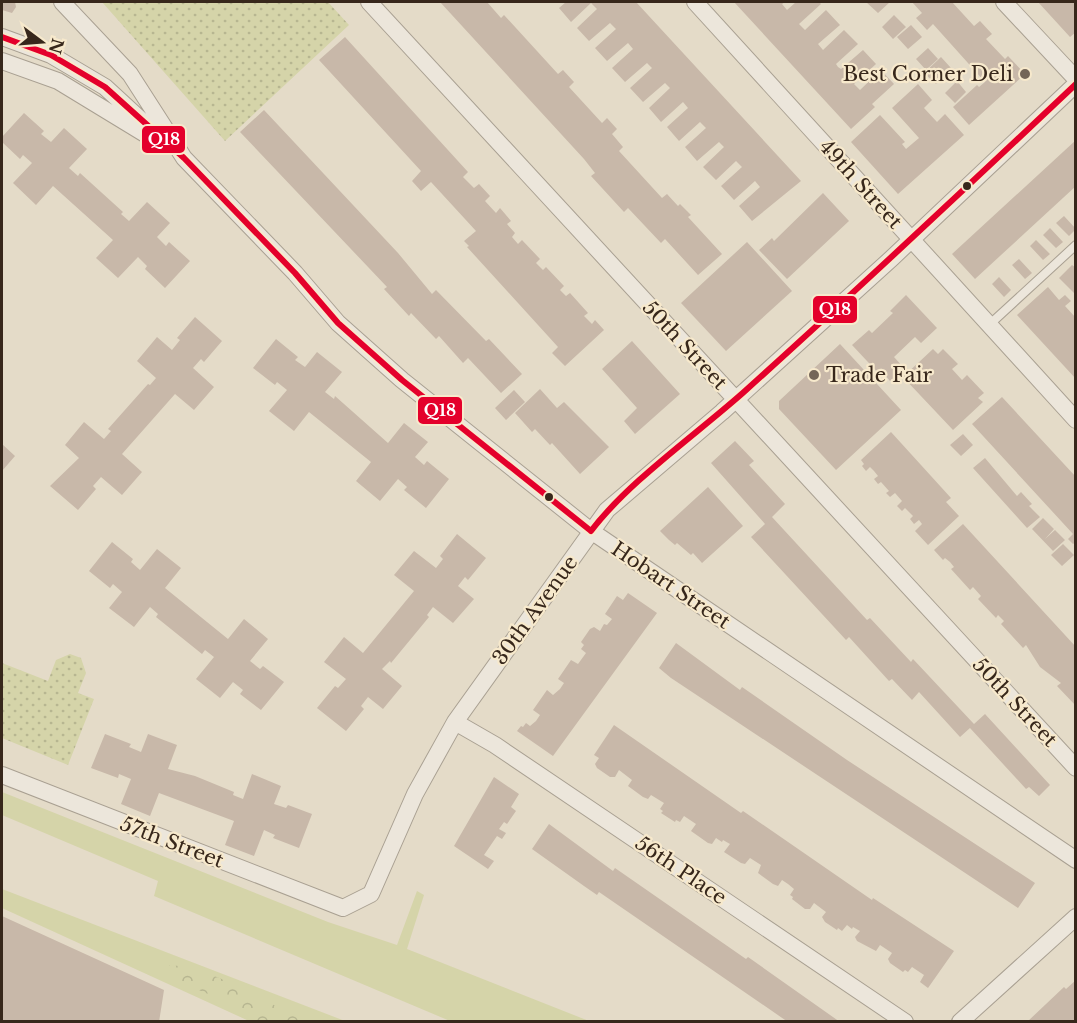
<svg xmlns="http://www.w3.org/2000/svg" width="1077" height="1023" font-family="'Libre Baskerville',serif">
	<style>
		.grass { fill: #d5d4a9 }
		.forest { fill: url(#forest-crowns) }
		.park { fill: url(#park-dots) }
		.building { fill: #c8b8a9 }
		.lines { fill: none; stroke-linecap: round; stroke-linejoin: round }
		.lane-casing { stroke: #a9a092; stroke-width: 10 }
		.street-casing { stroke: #a9a092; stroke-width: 18 }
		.lane { stroke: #ece6db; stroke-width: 8 }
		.street { stroke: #ece6db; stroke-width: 16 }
		.bus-1-casing { stroke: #f7e9cc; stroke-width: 10 }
		.bus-1 { stroke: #e4002b; stroke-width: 6 }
		.poi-dot { fill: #746658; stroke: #f7e9cc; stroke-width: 2 }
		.bus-dot { fill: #37271b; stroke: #f7e9cc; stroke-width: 2 }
		.labels { text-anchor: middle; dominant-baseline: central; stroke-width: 4.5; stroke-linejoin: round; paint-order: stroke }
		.poi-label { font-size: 20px; fill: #37271b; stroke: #f7e9cc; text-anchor: end }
		.street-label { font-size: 20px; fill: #37271b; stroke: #f7e9cc }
		.line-badge { stroke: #f7e9cc; stroke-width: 2 }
		.badge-label { font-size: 16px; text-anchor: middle; font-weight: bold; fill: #fff }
	</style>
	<defs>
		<pattern id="forest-crowns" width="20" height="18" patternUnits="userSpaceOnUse" patternTransform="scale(1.5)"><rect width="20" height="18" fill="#d5d4a9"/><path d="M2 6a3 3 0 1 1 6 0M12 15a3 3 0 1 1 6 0" fill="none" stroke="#b7b691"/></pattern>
		<pattern id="park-dots" width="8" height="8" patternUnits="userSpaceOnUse" patternTransform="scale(1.5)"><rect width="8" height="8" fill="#d5d4a9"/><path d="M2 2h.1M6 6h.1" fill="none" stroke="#b7b691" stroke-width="1.8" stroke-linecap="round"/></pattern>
	</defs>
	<rect width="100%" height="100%" fill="#e4dbc8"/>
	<!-- grass -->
	<path class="grass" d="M2 792 328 922 397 945 417 891 424 895 407 949 589 1021H450L154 896 158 881 2 815Z
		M2 889 345 1021H249L2 908Z"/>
	<!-- forest -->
	<path class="forest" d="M169 965C212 967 265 1001 303 1021H257L231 1004 169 977Z"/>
	<!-- park -->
	<path class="park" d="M102 2H328L349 25 225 141Z
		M70 654 81 658 86 673 78 693 94 699 68 765 2 738V663L48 681 56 660Z"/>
	<!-- building -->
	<path class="building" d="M2 2H15L16 7 12 13 2 10Z
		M440 2H487L501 18 504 15 558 74 563 70 574 82 569 87 602 123 607 118 617 129 612 134 623 147 619 151 662 198 667 194 678 206 680 204 691 215 688 217 722 254 698 275 665 239 661 243 628 208 624 212 591 176 595 173 584 159Z
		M566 2H636L801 181 752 221 739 206 760 187 755 181 734 200 721 186 742 167 736 161 716 180 703 167 724 147 719 142 697 161 685 147 706 128 700 122 679 141 667 127 688 108 683 102 661 122 649 108 670 88 665 83 643 102 630 88 652 68 647 63 625 82 612 68 633 49 628 43 607 61 595 48 616 29 610 23 589 41 577 28 597 9 591 3 571 22 559 8Z
		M734 2H785L782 4 787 10 796 2H819L821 4 799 24 805 30 826 10 840 25 818 44 823 50 844 30 858 44 836 64 838 67 841 69 863 50 876 64 854 84 860 90 881 70 894 84 872 104 875 107 851 129Z
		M866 2H890L878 13Z
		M912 2H952L974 26 980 21 992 34 986 39 1005 59 1008 56 1025 74 969 125 953 107 977 85 979 87 985 82 933 24 927 30 916 18 922 13Z
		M1038 2H1076V32L1070 37Z
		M894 15 906 27 893 39 882 27Z
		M911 25 922 37 908 49 897 37Z
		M345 37 468 172 463 177 474 188 479 184 490 196 485 201 496 213 500 208 511 221 507 224 515 233 512 237 518 244 522 240 540 259 536 263 543 270 546 267 564 286 560 290 566 296 570 293 588 313 584 316 592 324 595 320 604 330 565 366 552 353 558 347 467 247 469 246 464 241 476 231 431 182 421 191 412 181 421 171 319 60Z
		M928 48 938 59 926 70 916 59Z
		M941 57 951 68 936 84 924 73Z
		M957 81 966 92 955 103 945 93Z
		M918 84 932 100 924 108 937 122 945 114 964 135 898 194 851 142 880 115 905 142 902 144 906 149 919 138 892 108Z
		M264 110 398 253 432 294 436 290 486 341 489 339 522 374 501 393 468 358 463 363 439 336 436 339 411 313 409 316 384 289 387 287 240 132Z
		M24 113 44 131 41 134 51 142 64 128 87 149 69 168 78 176 80 173 123 212 121 214 129 221 147 202 170 223 157 237 166 246 169 242 190 261 165 288 145 269 147 266 138 257 118 278 96 258 113 240 53 186 36 205 13 183 32 163 23 155 20 159 2 142V137Z
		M1076 140V186L975 279 952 254Z
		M823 193 849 221 787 279 759 250 772 238 774 241Z
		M1064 216 1076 229 1069 236 1056 223Z
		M1050 228 1063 242 1056 248 1043 235Z
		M1036 240 1050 254 1043 260 1030 246Z
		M747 242 792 291 726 351 681 303Z
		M1019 259 1032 273 1025 279 1012 265Z
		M1072 265 1076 268V295L1059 278Z
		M999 277 1011 290 1004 297 992 284Z
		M1048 287 1059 300 1065 295 1071 301 1065 306 1076 318V379L1017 315Z
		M906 295 937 328 921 343 915 337 894 357 904 368 890 381 885 375 882 377 852 345 869 330 872 333 893 313 890 311Z
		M195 317 222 341 204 362 201 359 193 368 214 387 194 410 175 394 122 454 142 472 122 495 101 477 93 486 96 489 78 510 50 486 79 458 65 445 84 422 104 439 111 431 108 429 148 384 150 385 156 378 137 361 157 337 172 350 180 340 177 338Z
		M276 339 298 357 295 360 305 367 317 352 342 372 325 392 334 399 335 396 388 443 404 423 428 442 415 457 424 465 427 461 449 479 426 508 404 490 407 487 398 479 380 501 356 481 371 462 309 412 294 431 269 411 287 390 277 382 275 385 253 368Z
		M632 341 680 394 635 434 624 421 637 408 602 369Z
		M840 344 901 410 836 470 779 409V401Z
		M933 349 938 354 943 349 958 364 952 369 962 380 967 375 984 393 978 398 983 402 953 430 903 377Z
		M540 389 557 408 564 402 609 447 580 474 552 443 550 445 535 429 532 432 515 413Z
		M514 390 525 402 506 420 495 408Z
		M1002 397 1076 477V542L1073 544 1068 539 1073 534 972 424Z
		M891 432 951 498 946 502 959 516 928 545 915 531 922 524 919 520 914 524 910 519 913 516 905 508 902 511 897 506 902 501 895 493 890 497 886 493 889 491 881 482 878 484 874 479 878 476 874 471 870 467 866 471 862 466 864 464 861 460Z
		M963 434 973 445 961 456 950 445Z
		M735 441 754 461 749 465 785 504 772 517 867 620 870 618 911 662 913 659 974 724 985 714 1050 785 1039 796 1029 787 1026 789 970 728 960 737 919 692 912 700 892 679 889 681 849 637 846 640 751 537 765 524 711 463Z
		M2 444 15 456 2 471Z
		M985 458 1017 496 1021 492 1032 504 1029 506 1040 517 1027 528 973 468Z
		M708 487 743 526 702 563 693 553 691 555 677 543 675 545 669 540 660 531Z
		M1043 518 1054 529 1045 539 1055 530 1065 540 1053 551 1032 529Z
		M963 524 1076 647V706L1057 686 1061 683 1040 667 1026 645 1023 648 1001 624 1004 621 998 615 996 618 978 599 981 596 973 587 970 590 951 569 954 567 950 562 945 558 943 560 934 550Z
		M457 534 486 558 468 580 465 577 458 586 474 599 453 623 433 607 427 615 429 617 391 663 390 661 382 669 402 686 383 709 368 697 361 706 364 709 346 731 317 708 335 686 338 688 346 679 324 662 344 637 363 653 414 591 394 575 414 551 436 568 443 559 440 556Z
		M112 542 133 559 131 562 140 570 157 549 181 568 165 588 228 639 244 619 268 639 250 661 260 669 263 666 284 682 261 710 240 694 243 690 233 682 220 698 196 679 214 657 205 650 202 654 156 617 158 614 150 607 134 627 109 608 122 592 113 584 110 588 89 571Z
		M1063 544 1074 555 1062 566 1051 555Z
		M628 593 657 613 553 756 517 731 521 726 523 727 526 723 530 726 536 721 540 715 533 710 547 690 553 695 560 689 564 683 558 679 571 660 578 664 586 653 581 649 584 645 581 642 590 629 594 627 600 631 604 624 607 625 612 619 605 614 617 596 623 600Z
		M676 643 740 690 742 687 847 760 1035 883 1018 908 671 678 659 668Z
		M614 725 741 813 743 811 872 900 873 898 954 951 928 988 920 982 924 975 912 967 908 972 905 970 903 972 890 963 888 959 892 953 880 945 876 951 857 941 855 937 860 931 853 927 852 929 847 925 842 931 838 928 837 930 825 922 822 917 826 912 814 903 810 909H805L792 899 793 897 790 895 794 889 788 884 782 880 778 886 773 884 758 873 761 865 750 858 745 864 741 863 724 852 730 844 723 840 722 842 716 838 712 844 708 843 691 831 696 824 684 816 680 822 676 820 675 822 661 813 663 811 660 809 664 803 651 795 648 799 643 797 628 786 632 780 619 770 615 777H610L597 768 595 764 599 758 594 755Z
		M105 734 131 744 129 747 141 752 148 734 177 745 168 769 195 776 234 792 233 795 243 799 252 774 281 786 274 804 286 808 288 805 312 814 299 848 273 838 275 835 264 830 254 856 225 845 234 821 159 793 150 816 121 804 131 779 119 774 118 778 91 768Z
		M494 777 519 794 511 807 516 811 507 824 504 822 499 829 506 833 502 839 497 836 484 855 494 861 488 869 454 846Z
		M549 824 613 871 615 868 746 959 748 957 840 1022H788L599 892 597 895 584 886 532 849Z
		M2 916 164 990 159 1022H2Z
		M1076 980 1074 1022H1027L1064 987 1066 989Z"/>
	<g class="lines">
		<!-- lane casing -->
		<g class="lane-casing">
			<path id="lane" d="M989 325 1076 245"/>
		</g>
		<!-- street casing -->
		<g class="street-casing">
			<path id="street" d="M62 2 130 74 184 158 295 273 338 323 402 380 591 531 1076 860
				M369 2 1076 768
				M695 2 1076 420
				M1004 2 1076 79
				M2 37 51 55 105 87 167 144
				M2 61 58 81 150 137
				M455 722 495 745 905 1022
				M2 775 343 908 371 894 415 794 455 722 607 510 722 412 892 258 1076 84
				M960 1022 1076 917"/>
		</g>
		<!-- lane -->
		<use href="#lane" class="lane"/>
		<!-- street -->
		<use href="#street" class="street"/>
		<!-- bus-1 casing -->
		<g class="bus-1-casing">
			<path id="bus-1" d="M2 37 51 55 105 87 184 158 295 273 338 323 402 380 591 531
				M591 531C629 481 697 434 745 391 857 290 966 188 1076 84"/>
		</g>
		<!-- bus-1 -->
		<use href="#bus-1" class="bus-1"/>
	</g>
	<!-- markers -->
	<g class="poi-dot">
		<circle cx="1025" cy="74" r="6"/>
		<circle cx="814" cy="375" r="6"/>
	</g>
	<g class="bus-dot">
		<circle cx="967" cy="186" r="5"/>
		<circle cx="549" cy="497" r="5"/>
	</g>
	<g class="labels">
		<!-- poi labels -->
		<g class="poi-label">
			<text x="1013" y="74">Best Corner Deli</text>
			<text x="826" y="375" text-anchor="start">Trade Fair</text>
		</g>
		<!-- street labels -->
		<g class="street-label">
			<text transform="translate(861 184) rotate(48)">49th Street</text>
			<text transform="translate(685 345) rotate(47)">50th Street</text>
			<text transform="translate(671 585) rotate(34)">Hobart Street</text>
			<text transform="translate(535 610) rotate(-54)">30th Avenue</text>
			<text transform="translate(1015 702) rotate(47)">50th Street</text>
			<text transform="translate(172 842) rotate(21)">57th Street</text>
			<text transform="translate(681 870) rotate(34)">56th Place</text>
		</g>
	</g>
	<g class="line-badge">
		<rect x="141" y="125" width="45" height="29" rx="6" fill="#e4002b"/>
		<rect x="812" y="295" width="46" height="29" rx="6" fill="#e4002b"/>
		<rect x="417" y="396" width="46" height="29" rx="6" fill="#e4002b"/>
	</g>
	<g class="badge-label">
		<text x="164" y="145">Q18</text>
		<text x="835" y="315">Q18</text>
		<text x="440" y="416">Q18</text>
	</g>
	<!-- border -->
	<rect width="1077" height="1023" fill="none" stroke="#37271b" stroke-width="6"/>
	<!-- north arrow -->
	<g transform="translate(42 42) rotate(106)" stroke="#f7e9cc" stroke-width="4.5" paint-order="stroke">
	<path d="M0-4.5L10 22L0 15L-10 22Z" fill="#37271b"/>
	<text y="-9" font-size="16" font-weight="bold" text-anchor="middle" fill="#37271b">N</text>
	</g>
</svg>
